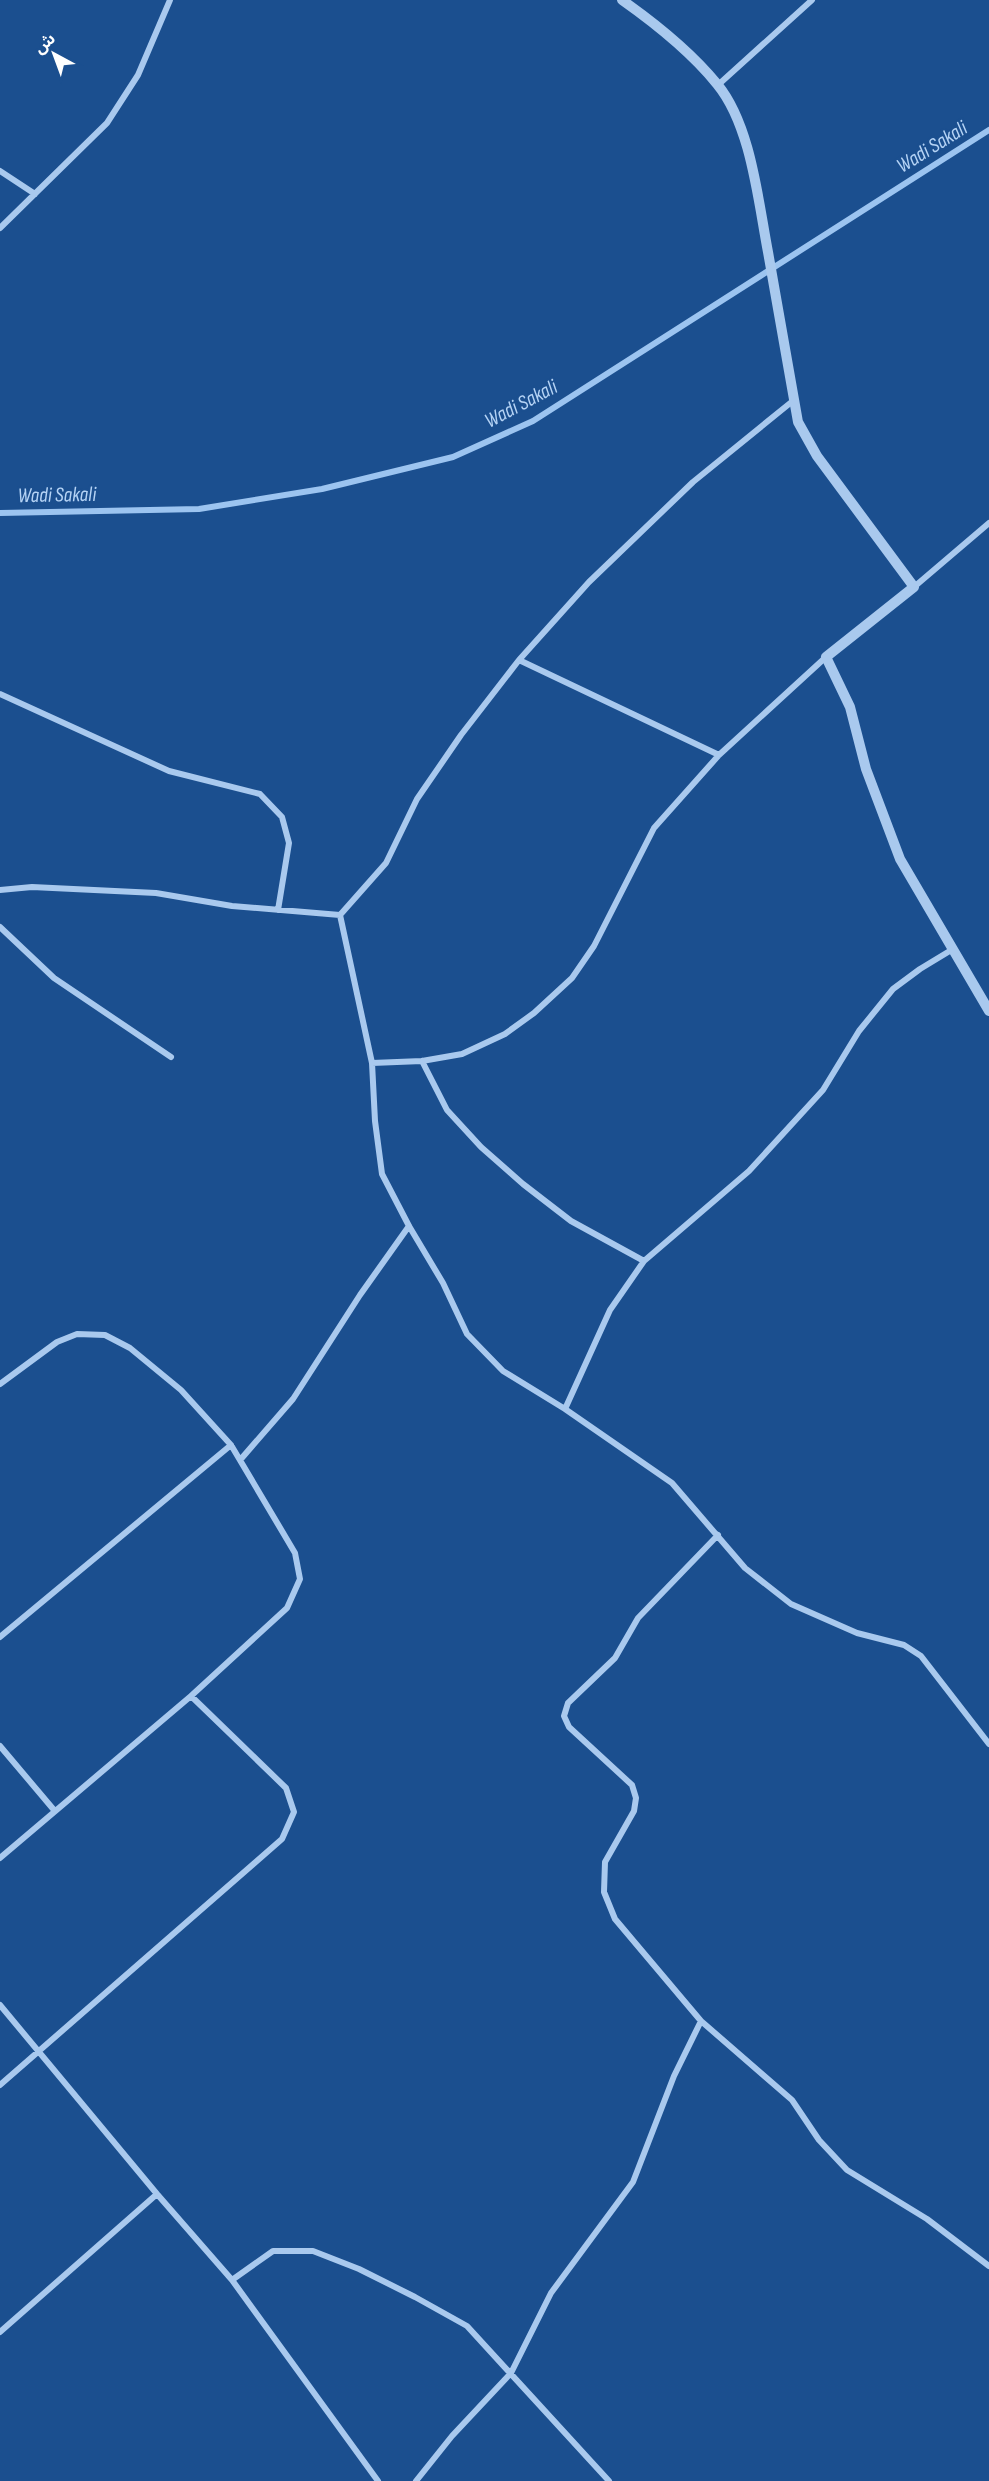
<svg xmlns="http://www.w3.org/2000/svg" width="989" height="2481" font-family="'Sofia Sans Condensed','Noto Sans Arabic',sans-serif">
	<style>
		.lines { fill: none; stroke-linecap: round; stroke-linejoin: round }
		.stream { stroke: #9cc4f0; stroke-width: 6 }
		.minor { stroke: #a9c9ee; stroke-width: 6 }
		.tertiary { stroke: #a9c9ee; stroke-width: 10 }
		.labels { text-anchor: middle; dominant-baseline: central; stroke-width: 4.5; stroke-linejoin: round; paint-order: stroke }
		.water-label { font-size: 21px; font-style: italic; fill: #b5d3f5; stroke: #1b4f8f }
	</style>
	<rect width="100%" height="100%" fill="#1b4f8f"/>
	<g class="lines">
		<!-- stream -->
		<path class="stream" d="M0 513 199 509 322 489 453 457 533 421 989 130"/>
		<!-- minor -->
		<path class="minor" d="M718 85 812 0
			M0 171 35 194
			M0 228 107 123 138 75 170 0
			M914 587 989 523
			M519 660 719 755
			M0 694 169 771 260 794 282 817 289 843 278 910
			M0 890 32 887 156 893 232 906 340 915
			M340 915 372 1063 375 1121 382 1174 409 1226 443 1283 467 1334 503 1371 565 1409 672 1483 745 1568 791 1604 857 1633 904 1645 921 1656 989 1744
			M340 915 386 863 417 799 461 735 519 660 589 582 693 482 794 400
			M0 927 54 978 171 1057
			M422 1061 447 1110 481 1147 523 1184 571 1221 644 1261
			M372 1063 422 1061 462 1054 505 1034 534 1013 572 978 594 946 654 828 719 755 826 657
			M0 1384 57 1342 77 1334 105 1335 130 1348 181 1390 231 1445 295 1553 300 1579 287 1608 191 1696 0 1858
			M565 1409 610 1310 644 1261 749 1171 823 1090 859 1031 893 989 920 969 953 949
			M241 1459 293 1399 360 1295 409 1226
			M718 1535 638 1618 615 1658 568 1703 564 1716 569 1727 632 1785 636 1798 634 1811 605 1862 604 1892 615 1919 701 2021 792 2100 819 2140 847 2170 927 2219 989 2266
			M0 1637 231 1445
			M0 1746 54 1810
			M0 2005 157 2194 232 2280 378 2481
			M0 2085 282 1839 294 1812 286 1788 191 1696
			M232 2280 273 2251H313L359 2269 415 2297 467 2326 609 2481
			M0 2332 157 2194
			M416 2481 452 2436 511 2373 551 2293 633 2182 674 2076 701 2021"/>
		<!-- tertiary -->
		<path class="tertiary" d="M622 0C656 24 691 52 717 84 751 125 758 200 768 252 778 308 788 365 798 422L817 456 914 587 826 657 850 707 866 769 900 859 989 1011"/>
	</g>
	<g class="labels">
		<!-- water labels -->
		<g class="water-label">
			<text transform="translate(932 147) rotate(-32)">Wadi Sakali</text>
			<text transform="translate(521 404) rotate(-28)">Wadi Sakali</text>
			<text transform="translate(57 495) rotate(-1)">Wadi Sakali</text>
		</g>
	</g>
	<!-- north arrow -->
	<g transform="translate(54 54) rotate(319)" stroke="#1b4f8f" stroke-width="4.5" paint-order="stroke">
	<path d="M0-4.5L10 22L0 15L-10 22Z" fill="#ffffff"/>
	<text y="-9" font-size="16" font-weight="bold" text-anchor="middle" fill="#ffffff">ش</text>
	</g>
</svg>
